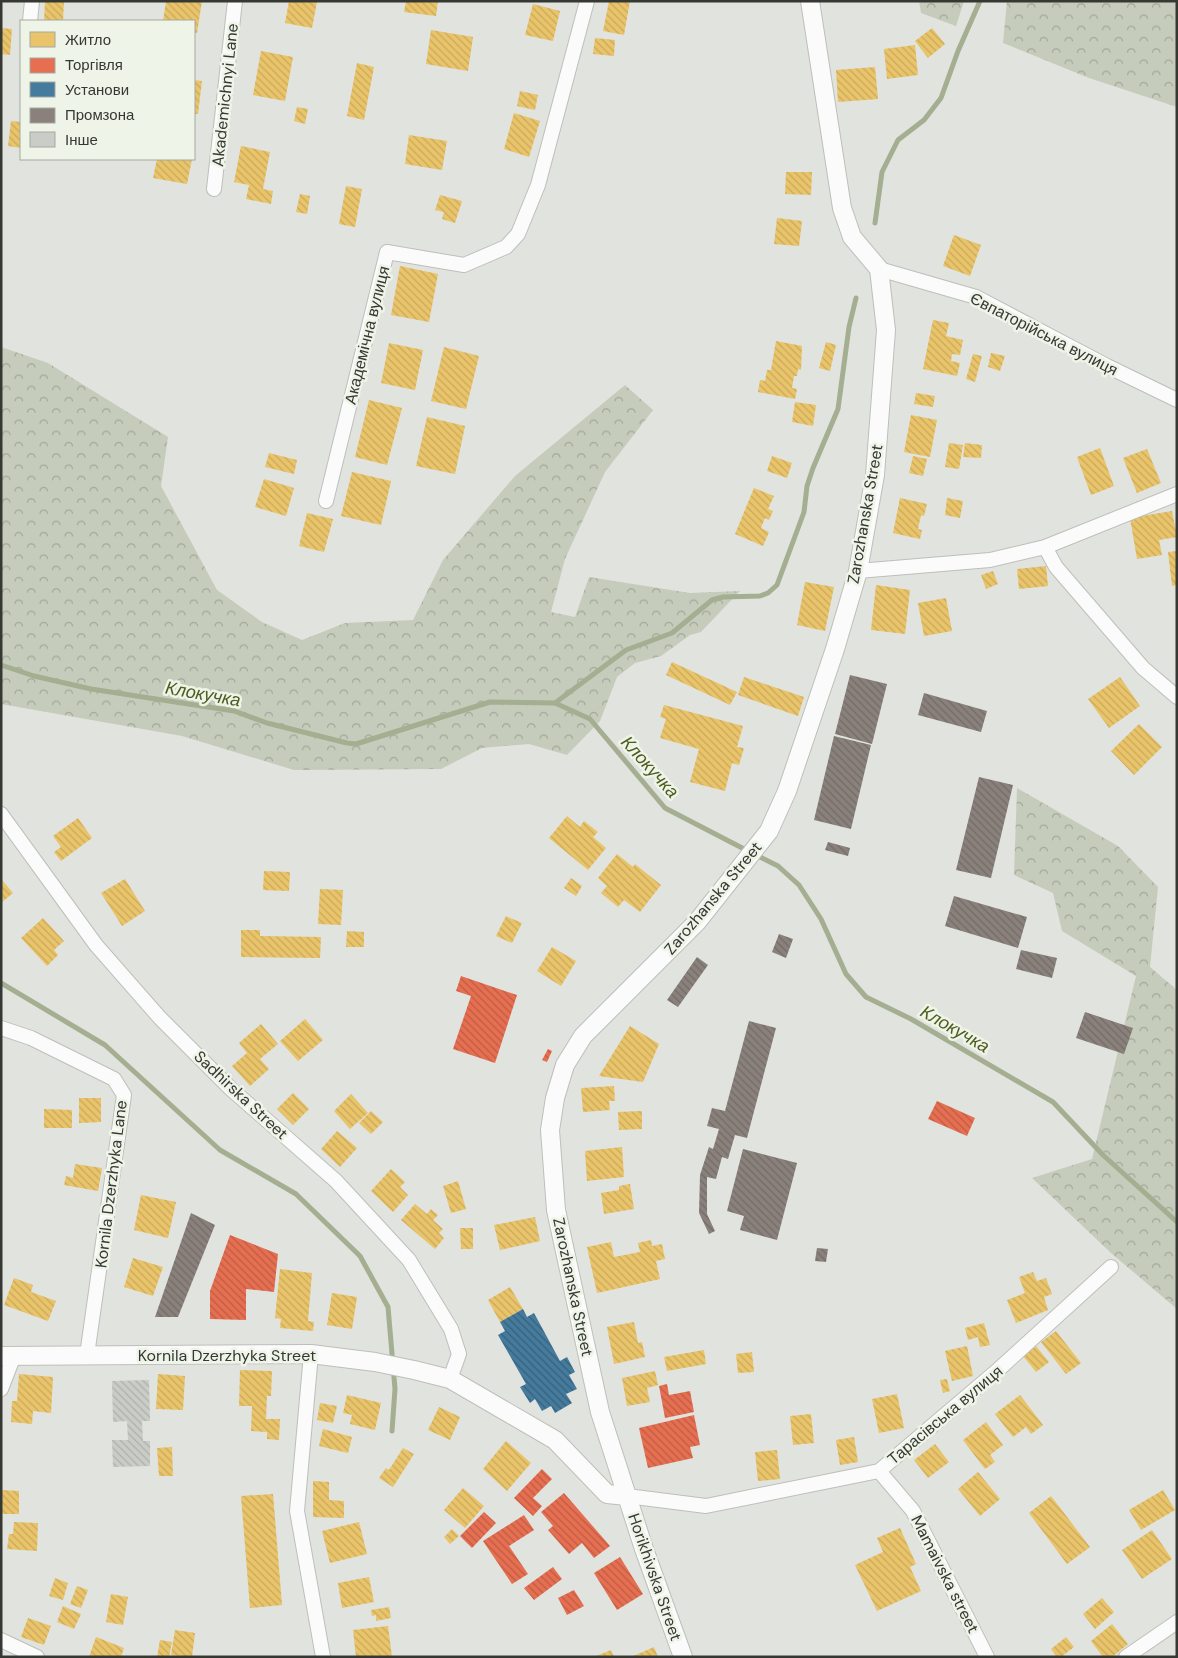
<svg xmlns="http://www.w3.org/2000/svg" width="1178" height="1658" font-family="'DM Sans',sans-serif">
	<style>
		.forest { fill: url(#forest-crowns) }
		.homes { fill: url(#homes-back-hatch) }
		.shops { fill: url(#shops-back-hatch) }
		.public { fill: url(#public-back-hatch) }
		.industry { fill: url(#industry-back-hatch) }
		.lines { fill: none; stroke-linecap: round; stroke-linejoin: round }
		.stream { stroke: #a4ae90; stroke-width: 5 }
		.building { fill: url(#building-back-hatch) }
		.minor-casing { stroke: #bebfbb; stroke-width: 16 }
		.tertiary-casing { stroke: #bebfbb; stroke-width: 20 }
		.minor { stroke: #fafbfa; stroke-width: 14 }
		.tertiary { stroke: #fafbfa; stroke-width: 18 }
		.labels { text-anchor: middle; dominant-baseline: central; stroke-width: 5; stroke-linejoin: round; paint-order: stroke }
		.street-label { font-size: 16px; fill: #363834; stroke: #eff4e8 }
		.water-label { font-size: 18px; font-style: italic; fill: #4c5d1e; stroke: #eff4e8 }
	</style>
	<defs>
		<pattern id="forest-crowns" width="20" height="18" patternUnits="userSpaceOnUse" patternTransform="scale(1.25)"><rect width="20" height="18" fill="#c6ccbb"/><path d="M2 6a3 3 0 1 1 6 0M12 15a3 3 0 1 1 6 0" fill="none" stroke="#a2a799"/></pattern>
		<pattern id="homes-back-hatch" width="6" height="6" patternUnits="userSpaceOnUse" patternTransform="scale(1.25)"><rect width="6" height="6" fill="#e9c46a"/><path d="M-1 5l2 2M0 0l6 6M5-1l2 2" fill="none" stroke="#c8a95c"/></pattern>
		<pattern id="shops-back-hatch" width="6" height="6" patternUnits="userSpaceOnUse" patternTransform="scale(1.25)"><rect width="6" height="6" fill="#e76f51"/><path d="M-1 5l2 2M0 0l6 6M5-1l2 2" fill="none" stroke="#bc5c44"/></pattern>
		<pattern id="public-back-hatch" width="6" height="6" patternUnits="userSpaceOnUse" patternTransform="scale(1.25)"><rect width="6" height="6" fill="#457b9d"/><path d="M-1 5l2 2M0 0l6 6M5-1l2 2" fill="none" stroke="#38607a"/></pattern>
		<pattern id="industry-back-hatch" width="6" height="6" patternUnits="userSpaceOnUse" patternTransform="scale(1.25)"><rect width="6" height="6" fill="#8a817c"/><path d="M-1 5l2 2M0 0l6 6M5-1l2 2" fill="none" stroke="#726b66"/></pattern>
		<pattern id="building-back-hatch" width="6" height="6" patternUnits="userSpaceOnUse" patternTransform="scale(1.25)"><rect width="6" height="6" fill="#caccc8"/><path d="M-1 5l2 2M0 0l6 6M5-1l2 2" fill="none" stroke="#aeb0ac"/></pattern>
	</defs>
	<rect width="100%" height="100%" fill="#e1e3de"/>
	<!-- forest -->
	<path class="forest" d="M919 1H964L956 26 921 13Z
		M1007 1H1177V107L1089 78 1003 43Z
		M1 347 48 363 168 437 161 486 217 590 262 622 302 640 345 623 413 620 443 560 515 476 625 385 653 410 605 472 565 559 551 612 575 617 589 577 690 593 740 591 701 632 690 635 661 656 635 663 617 677 600 721 567 755 529 744 482 748 441 769 294 770 182 736 1 704Z
		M1017 788 1118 846 1158 887 1150 967 1177 990V1309L1111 1253 1032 1178 1092 1159 1136 976 1062 931 1053 893 1014 875Z"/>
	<!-- homes -->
	<path class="homes" d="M45 1H64L63 21H44Z
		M166 1H202L197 33H194V21H163Z
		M289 1 317 2 312 28 285 23Z
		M406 1H438L436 16 404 12Z
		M609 1H630L624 35 603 31Z
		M533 4 560 11 553 41 525 35Z
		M1 28 12 29 10 55 1 54Z
		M932 28 945 44 928 58 915 41Z
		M431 30 473 37 468 71 426 64Z
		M595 38 615 40 614 56 593 54Z
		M915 45 918 75 887 79 884 49Z
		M261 51 293 57 285 101 253 95Z
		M357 63 374 67 364 120 347 116Z
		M875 67 878 99 838 102 836 70Z
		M194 80 202 81 198 114H194Z
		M520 91 538 95 535 110 517 106Z
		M297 107 308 109 305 124 294 121Z
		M514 113 540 121 529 157 504 149Z
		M11 121 21 122V148L8 146Z
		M409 135 447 141 442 170 405 164Z
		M241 146 270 152 263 189 273 191 271 204 246 199 249 185 234 182Z
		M157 159H192L187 184 153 178Z
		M786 172H812L811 195 785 194Z
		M346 186 362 189 355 227 339 224Z
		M300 194 310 196 307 214 296 212Z
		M440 195 462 201 455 223 442 219 444 212 435 210Z
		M777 218 802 221 799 246 774 244Z
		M954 235 981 245 970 276 943 266Z
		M400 266 438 274 429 322 391 315Z
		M933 320 949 323 946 336 963 340 960 355 952 354 951 361 960 363 957 376 923 369Z
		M776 341 802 346 801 370 798 369 797 376H794L792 388 797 389 795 399 758 392 760 380 765 381 767 370H771Z
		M826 342 836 345 830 371 819 368Z
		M389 343 423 350 415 390 381 383Z
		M444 347 479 356 466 409 431 401Z
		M991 353 1005 356 1000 371 988 367Z
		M973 354 982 356 975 382 966 379Z
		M916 393 935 396 933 407 914 404Z
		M369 400 402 408 387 465 355 457Z
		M795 402 816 405 813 426 792 422Z
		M911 415 937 420 930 457 904 452Z
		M427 417 465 426 455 474 416 466Z
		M949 443 963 445 959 469 945 467Z
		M965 443 982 445 981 458 963 457Z
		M1100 448 1114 486 1091 495 1077 457Z
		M1147 449 1161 483 1137 493 1123 458Z
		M269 453 297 460 294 474 265 467Z
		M772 456 792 463 787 478 767 471Z
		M913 456 927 459 923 476 909 473Z
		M352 472 391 481 381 525 341 516Z
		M264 479 294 488 286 516 255 507Z
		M754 488 774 496 768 509 773 511 769 520 765 518 761 528 769 532 763 546 735 534Z
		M900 498 927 504 924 516 921 515 918 529 922 530 920 539 893 533Z
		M947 498 963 501 960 518 945 515Z
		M1172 511 1177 537 1159 540 1162 555 1137 559 1130 518Z
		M307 513 333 519 324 552 299 546Z
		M1177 551V585L1172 586 1168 552Z
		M1046 566 1048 586 1019 589 1017 569Z
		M993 571 998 584 986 589 981 575Z
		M805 582 834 587 825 631 797 625Z
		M876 585 910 590 905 634 871 630Z
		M946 598 952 631 924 636 918 603Z
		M672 662 737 692 730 705 666 675Z
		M744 677 804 697 798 716 738 695Z
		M1120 677 1140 706 1109 728 1088 699Z
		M664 705 743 726 737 747 744 748 739 765 732 763 725 791 690 782 699 749 660 738 666 719 660 717Z
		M1139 724 1162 747 1134 775 1111 751Z
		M567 816 580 827 584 821 598 832 593 837 606 848 588 870 549 838Z
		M78 818 92 838 61 861 54 852 61 847 53 836Z
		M617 854 633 867 635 864 661 885 640 912 624 900 618 907 601 893 607 886 598 878Z
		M264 871 290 872 289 891 263 890Z
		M571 878 582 886 576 896 564 888Z
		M1 879 13 893 1 903Z
		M125 879 145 911 122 926 101 893Z
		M320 889 343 890 341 925 318 924Z
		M506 916 522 923 512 943 496 936Z
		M43 918 64 941 54 950 58 955 47 966 21 938Z
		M241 930H260V936L321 937 320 958 241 957Z
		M347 931 364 932V947H346Z
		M552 947 576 961 561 986 537 971Z
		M305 1019 323 1040 298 1061 280 1041Z
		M261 1024 278 1044 260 1059 269 1069 250 1086 232 1066 247 1053 239 1043Z
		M630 1026 659 1044 643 1082 599 1076Z
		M614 1086 615 1101H609L610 1110 583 1112 581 1088Z
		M293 1093 309 1109 293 1125 277 1109Z
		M351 1094 368 1113 350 1129 334 1111Z
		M79 1098H101V1122L79 1123Z
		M44 1109 72 1110V1128H44Z
		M371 1111 383 1122 371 1134 359 1123Z
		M642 1111V1129L619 1130 618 1112Z
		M337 1131 357 1148 340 1167 321 1149Z
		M622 1147 624 1177 587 1181 585 1151Z
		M75 1164 102 1168 98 1191 64 1185 66 1176 73 1178Z
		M391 1169 405 1182 400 1187 408 1195 393 1212 371 1191Z
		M458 1181 466 1209 451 1213 443 1186Z
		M630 1184 634 1209 604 1214 601 1193 619 1190V1186Z
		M141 1195 176 1202 168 1238 134 1230Z
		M415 1204 427 1214 431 1209 438 1215 433 1220 443 1229 439 1233 444 1238 435 1249 401 1220Z
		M535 1217 540 1241 500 1250 494 1225Z
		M460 1228H473V1249H461Z
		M651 1240 652 1246 662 1244 665 1259 656 1261 660 1279 597 1293 587 1247 611 1242 614 1257 640 1252 638 1243Z
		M133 1258 163 1267 153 1296 124 1287Z
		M280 1269 312 1273 308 1321 314 1322 313 1331 280 1328 281 1319 275 1318Z
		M1033 1272 1037 1281 1046 1278 1052 1294 1044 1297 1048 1310 1016 1323 1007 1300 1025 1293 1019 1277Z
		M14 1278 33 1285 31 1292 56 1301 48 1321 4 1305Z
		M510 1287 523 1309 500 1322 488 1300Z
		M332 1293 357 1297 352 1329 327 1325Z
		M634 1322 638 1343 642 1342 645 1357 614 1364 607 1327Z
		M984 1323 990 1345 980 1347 978 1337 968 1340 965 1328Z
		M1056 1331 1081 1363 1066 1374 1041 1342Z
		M967 1346 973 1376 952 1381 945 1351Z
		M1036 1346 1049 1362 1036 1372 1023 1356Z
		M704 1350 706 1364 667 1371 664 1357Z
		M752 1352 754 1372 738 1373 736 1354Z
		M240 1370 272 1371 271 1396H267L266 1419H280L279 1440 267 1439V1432L251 1431 252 1406H239Z
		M655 1371 658 1385 647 1388 650 1402 627 1406 622 1378Z
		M19 1374 53 1377 51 1413 33 1411 32 1424 11 1422 12 1401H17Z
		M158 1374 185 1376 183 1410 156 1409Z
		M947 1379 950 1391 943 1393 940 1380Z
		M897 1394 904 1428 879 1433 872 1399Z
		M347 1395 381 1403 375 1430 350 1424 352 1415 343 1413Z
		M1020 1395 1043 1425 1031 1434 1026 1427 1013 1437 995 1414Z
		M320 1403 337 1406 333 1423 317 1420Z
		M439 1407 460 1417 450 1440 428 1430Z
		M811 1414 814 1443 793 1445 790 1416Z
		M986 1422 1003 1445 990 1455 995 1462 985 1469 963 1440Z
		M323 1429 352 1437 348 1453 319 1446Z
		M854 1437 858 1462 840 1465 836 1440Z
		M506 1441 531 1463 507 1491 483 1469Z
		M935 1444 949 1462 928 1478 914 1460Z
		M172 1447 173 1476H159L157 1448Z
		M403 1448 414 1454 393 1487 379 1478 386 1468 389 1470Z
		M777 1450 780 1479 758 1481 755 1452Z
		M978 1472 1000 1499 980 1516 958 1489Z
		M313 1481 329 1482V1500L344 1501V1518L313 1517Z
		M463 1488 484 1506 465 1528 444 1510Z
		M1 1490 19 1491V1514H1Z
		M1163 1490 1175 1510 1141 1530 1129 1510Z
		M273 1494 282 1605 250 1608 241 1496Z
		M1051 1496 1090 1547 1067 1564 1029 1513Z
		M14 1522 38 1523 37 1551 7 1549 9 1534H13Z
		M359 1522 367 1554 330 1563 322 1531Z
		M900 1528 916 1564 910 1567 921 1591 877 1611 855 1565 883 1552 877 1538Z
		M452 1529 459 1536 450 1544 444 1537Z
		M1152 1530 1172 1559 1142 1579 1122 1550Z
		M369 1577 374 1602 342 1608 338 1583Z
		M55 1578 68 1583 63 1600 49 1596Z
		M77 1586 88 1590 81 1608 70 1604Z
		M111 1594 128 1597 123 1625 106 1622Z
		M1102 1598 1114 1612 1095 1629 1083 1614Z
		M63 1606 81 1614 74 1629 57 1622Z
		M389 1607 391 1618 376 1621V1615L372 1616 371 1610Z
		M28 1618 51 1626 44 1645 21 1637Z
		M1112 1624 1128 1644 1112 1657H1103L1091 1641Z
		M388 1626 392 1657H356L353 1630Z
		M175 1630 195 1633 192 1657 171 1655Z
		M96 1637 124 1648 121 1657H89Z
		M1066 1637 1074 1647 1061 1657H1057L1051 1649Z
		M160 1640 172 1642 169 1657H157Z
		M654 1647 658 1657H631Z
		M611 1650 614 1657H594Z"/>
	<!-- shops -->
	<path class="shops" d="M461 976 517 995 495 1063 453 1049 471 996 456 991Z
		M548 1049 552 1051 547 1062 542 1060Z
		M937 1101 975 1118 967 1136 928 1119Z
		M230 1235 278 1254 274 1292 246 1289V1320L210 1319V1291Z
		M667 1384 669 1395 690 1391 694 1412 665 1418 659 1386Z
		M694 1415 700 1445 690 1447 693 1458 648 1468 639 1428Z
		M542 1469 552 1479 533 1498 542 1506 533 1516 514 1498Z
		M564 1493 610 1546 594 1558 582 1543 569 1554 548 1530 553 1526 541 1512Z
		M484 1512 496 1523 472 1548 460 1536Z
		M524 1515 534 1530 509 1546 528 1574 512 1584 483 1541Z
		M620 1557 643 1594 617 1610 594 1573Z
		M553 1567 562 1579 534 1600 524 1588Z
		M574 1590 584 1606 567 1615 558 1598Z"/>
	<!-- public -->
	<path class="public" d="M523 1309 527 1317 534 1313 560 1361 567 1357 575 1372 569 1375 577 1389 566 1394 572 1403 555 1413 551 1406 542 1411 535 1399 530 1403 520 1387 526 1384 498 1335 505 1331 500 1322Z"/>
	<!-- industry -->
	<path class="industry" d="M850 675 887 684 872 744 835 734Z
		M924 693 987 711 981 732 918 715Z
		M834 736 871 745 851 829 814 820Z
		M979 777 1013 785 991 878 956 870Z
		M828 842 850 848 848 856 825 850Z
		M954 896 1027 917 1018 948 945 926Z
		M779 934 793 939 786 958 772 952Z
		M1021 950 1057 958 1052 978 1016 969Z
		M697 957 708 965 678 1007 667 1000Z
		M1085 1012 1133 1028 1124 1054 1076 1038Z
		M749 1021 776 1028 747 1138 735 1135 728 1159 722 1157 716 1179 707 1177V1214L715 1231 709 1234 699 1213 700 1175 709 1147 713 1149 719 1129 707 1126 712 1108 725 1111Z
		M743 1149 797 1163 777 1240 740 1230 744 1216 727 1211Z
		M191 1213 215 1225 178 1317H155Z
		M817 1248 828 1249 826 1262 815 1261Z"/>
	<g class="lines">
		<!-- stream -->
		<path class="stream" d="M875 223 882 172 898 140 924 120 941 98 958 51 980 1
			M1 665 34 676 91 689 234 711 267 723 347 743 356 744 490 702 555 703 590 719 665 808 748 851
			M555 703 626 650 672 633 712 600 723 597 760 596 768 593 777 585 804 512 807 486 813 468 838 409 849 327 856 298
			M756 855 778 866 799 885 821 919 846 974 866 997 911 1019 1053 1102 1103 1155 1177 1222
			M1 983 105 1045 220 1150 296 1194 360 1256 388 1307 395 1389 392 1431"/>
	</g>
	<!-- building -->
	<path class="building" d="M149 1380 150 1421H142L143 1441H150V1466L113 1467 112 1440H128L127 1421 113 1422 112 1381Z"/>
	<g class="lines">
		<!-- minor casing -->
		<g class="minor-casing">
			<path id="minor" d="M30 21 32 1
				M214 189 235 1
				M879 269 976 297 1107 366 1177 400
				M326 501 387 252 464 265 506 247 518 234 538 185 587 1
				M1045 547 1056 567 1143 668 1177 697
				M858 571 990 560 1045 547 1177 494
				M1 814 96 945 160 1018 231 1089 336 1181 409 1260 451 1329 459 1354 450 1379
				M1 1028 31 1038 114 1079 124 1095 87 1355
				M311 1354 297 1511 323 1657
				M1 1389 13 1358
				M879 1471 913 1511 987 1657
				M627 1496 706 1506 879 1471 999 1369 1111 1267
				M1 1640 37 1657
				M1126 1657 1177 1622"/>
		</g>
		<!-- tertiary casing -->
		<g class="tertiary-casing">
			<path id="tertiary" d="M1 1356 311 1354 375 1362 414 1370 450 1379 555 1440 607 1494 627 1496
				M683 1657 644 1549 600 1412 556 1210 550 1130 555 1098 565 1065 583 1036 697 922 769 831 787 791 835 649 858 571 875 475 886 330 879 269 852 237 842 208 810 1"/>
		</g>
		<!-- minor -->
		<use href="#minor" class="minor"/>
		<!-- tertiary -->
		<use href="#tertiary" class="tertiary"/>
	</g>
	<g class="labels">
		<!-- street labels -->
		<g class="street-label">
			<text transform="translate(225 95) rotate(-84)">Akademichnyi Lane</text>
			<text transform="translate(1044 334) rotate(27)">Євпаторійська вулиця</text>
			<text transform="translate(367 335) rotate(-76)">Академічна вулиця</text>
			<text transform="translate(865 514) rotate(-80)">Zarozhanska Street</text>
			<text transform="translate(713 898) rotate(-50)">Zarozhanska Street</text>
			<text transform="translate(241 1095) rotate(43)">Sadhirska Street</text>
			<text transform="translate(111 1184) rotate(-83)">Kornila Dzerzhyka Lane</text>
			<text transform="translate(573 1287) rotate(78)">Zarozhanska Street</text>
			<text x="227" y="1355">Kornila Dzerzhyka Street</text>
			<text transform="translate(945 1415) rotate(-40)">Тарасівська вулиця</text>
			<text transform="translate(945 1574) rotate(63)">Mamaivska street</text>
			<text transform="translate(655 1577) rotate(71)">Horikhivska Street</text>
		</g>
		<!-- water labels -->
		<g class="water-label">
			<text transform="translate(203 694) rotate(10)">Клокучка</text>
			<text transform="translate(650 767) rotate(48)">Клокучка</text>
			<text transform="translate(955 1029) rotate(30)">Клокучка</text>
		</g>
	</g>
	<!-- border -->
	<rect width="1178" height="1658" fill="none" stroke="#363834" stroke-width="5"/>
	<!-- legend -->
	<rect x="20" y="20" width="175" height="140" fill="#eff4e8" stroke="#a5a9a0"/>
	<rect x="30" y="32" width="25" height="15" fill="#e9c46a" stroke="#a5a9a0"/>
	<text x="65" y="45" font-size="15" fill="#363834">Житло</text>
	<rect x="30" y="58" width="25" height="15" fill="#e76f51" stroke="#a5a9a0"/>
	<text x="65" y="70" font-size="15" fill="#363834">Торгівля</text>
	<rect x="30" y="82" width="25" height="15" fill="#457b9d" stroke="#a5a9a0"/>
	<text x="65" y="95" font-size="15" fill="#363834">Установи</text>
	<rect x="30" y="108" width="25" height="15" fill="#8a817c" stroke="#a5a9a0"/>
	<text x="65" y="120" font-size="15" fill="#363834">Промзона</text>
	<rect x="30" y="132" width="25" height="15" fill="#caccc8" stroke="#a5a9a0"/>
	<text x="65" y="145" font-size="15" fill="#363834">Інше</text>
</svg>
